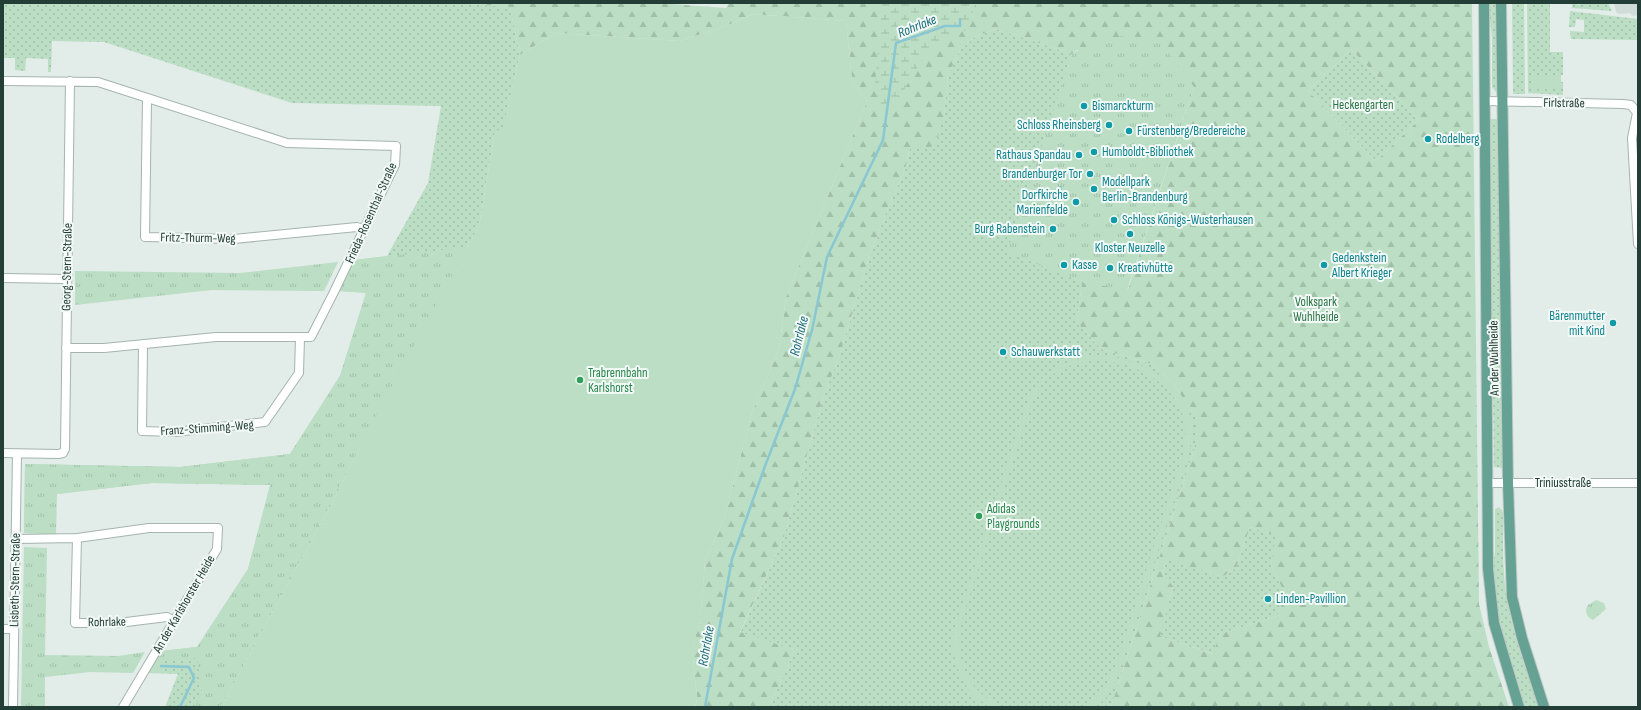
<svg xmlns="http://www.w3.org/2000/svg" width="1641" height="710" font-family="'Sofia Sans Condensed',sans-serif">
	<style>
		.built { fill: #d0dcd7 }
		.grass { fill: url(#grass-dots) }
		.forest { fill: url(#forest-firs); fill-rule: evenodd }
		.wetland { fill: url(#wetland-marsh) }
		.park { fill: url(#park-tufts) }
		.pitch { fill: #bbdec4 }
		.water { fill: #89c7d2 }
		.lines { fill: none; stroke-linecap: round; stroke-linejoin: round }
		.stream { stroke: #89c7d2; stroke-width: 2.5 }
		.minor-casing { stroke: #a5b4af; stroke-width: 10 }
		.major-casing { stroke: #c1c9c7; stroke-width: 12 }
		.minor { stroke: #fff; stroke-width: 8 }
		.major { stroke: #66a293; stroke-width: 10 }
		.culture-dot { fill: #0f9aa8; stroke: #f3f9f6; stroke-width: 1.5 }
		.leisure-dot { fill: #2e9e5b; stroke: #f3f9f6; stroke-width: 1.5 }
		.labels { text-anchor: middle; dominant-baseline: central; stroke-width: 4; stroke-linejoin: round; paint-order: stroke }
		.street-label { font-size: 13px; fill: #223e36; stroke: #f3f9f6 }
		.park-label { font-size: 13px; fill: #2b7547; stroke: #f3f9f6 }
		.culture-label { font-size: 13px; fill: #0d838f; stroke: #f3f9f6; text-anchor: start }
		.leisure-label { font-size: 13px; fill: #27864d; stroke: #f3f9f6; text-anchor: start }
		.water-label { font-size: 14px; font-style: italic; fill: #1b6b7a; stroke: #f3f9f6 }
	</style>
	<defs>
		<pattern id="grass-dots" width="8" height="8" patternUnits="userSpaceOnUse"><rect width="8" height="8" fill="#bbdec4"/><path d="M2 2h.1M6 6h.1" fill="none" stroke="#a0c0a9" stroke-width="1.8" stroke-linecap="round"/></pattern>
		<pattern id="forest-firs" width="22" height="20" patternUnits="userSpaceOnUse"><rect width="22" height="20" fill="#bbdec4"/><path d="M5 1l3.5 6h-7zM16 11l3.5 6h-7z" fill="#a0c0a9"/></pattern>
		<pattern id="wetland-marsh" width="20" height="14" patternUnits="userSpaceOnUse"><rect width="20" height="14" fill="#bbdec4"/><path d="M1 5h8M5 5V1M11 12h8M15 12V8" fill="none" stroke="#a0c0a9"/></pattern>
		<pattern id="park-tufts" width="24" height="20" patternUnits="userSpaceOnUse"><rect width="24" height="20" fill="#bbdec4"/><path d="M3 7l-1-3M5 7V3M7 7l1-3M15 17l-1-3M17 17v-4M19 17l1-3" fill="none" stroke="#a0c0a9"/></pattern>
	</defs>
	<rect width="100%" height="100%" fill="#e2ece8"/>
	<!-- built -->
	<path class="built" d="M1614 3H1638V15L1633 16 1630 13 1619 14 1616 12Z"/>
	<!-- grass -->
	<path class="grass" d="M3 3H454L510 7 520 55 503 128 495 132 479 226 378 411 332 503 221 707H165L178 674 148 673 161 651 197 647 248 569 271 485 151 483 57 494 56 534 24 533 25 464 180 467 290 454 340 376 366 293 339 291 354 260 387 256 428 183 441 106 292 103 104 42 52 41 51 72H48V59L26 58 25 71 15 70V58H3Z
		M1488 3H1497V91L1496 92 1492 87V38Z
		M1512 3H1524L1525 94H1513Z
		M1527 3H1550V52H1563V75H1531L1561 89V82H1563V95L1528 93Z
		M1572 3 1579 5 1582 3H1608L1612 11 1572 8Z
		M1570 11 1638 19V40L1571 39 1570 31 1584 32V20L1576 19 1575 27H1569Z
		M997 29 1072 54 1062 86 1068 276 1082 282 1077 322 1101 349 1152 364 1172 382 1195 416V447L1111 707H769L795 650 740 633 783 539 823 398 839 357 870 255 885 215 905 169 910 149 944 116 948 75 960 50 976 36Z
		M1351 49 1419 120 1376 161 1308 91Z
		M1489 119H1498L1503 468 1494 467Z
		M1499 507 1503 512C1503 545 1502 578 1509 610 1516 643 1528 675 1539 707H1523L1501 640 1492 576 1495 552V509Z
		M1250 527 1277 535 1271 566 1286 595 1277 616 1220 634 1214 654 1159 636 1173 587 1162 575 1167 558 1222 577 1236 568Z"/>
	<!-- forest -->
	<path class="forest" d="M454 3H657L726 8 729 3H1472L1479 604 1489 647 1509 707H1111L1195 447V416L1172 382 1152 364 1101 349 1077 322 1082 282 1128 289 1194 87 1077 50 1072 54 997 29 976 36 960 50 948 75 944 116 935 146 910 149 905 169 885 215 870 255 839 357 823 398 783 539 740 632 795 650 769 707H695L697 698 692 648 700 621 705 561 725 516 752 412 779 349 786 297 867 101 852 80 846 21 753 14 726 26 680 41 556 33 520 55 510 7ZM1351 49 1419 120 1376 161 1308 91ZM1250 527 1276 535 1271 566 1286 595 1277 616 1220 634 1213 654 1160 636 1173 586 1162 575 1167 559 1222 577 1236 568Z"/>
	<!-- wetland -->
	<path class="wetland" d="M882 3H976L965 31 947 35 923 58 904 90 889 107H882L875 85Z"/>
	<!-- park -->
	<path class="park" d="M1121 36 1162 44 1194 87 1127 290 1082 282 1007 252 1072 54 1077 51Z
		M468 247 220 707H195L202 693 197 658 160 661V673H148L161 651 197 647 248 569 270 485 152 483 56 494V534L24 533 25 464 180 467 290 454 340 376 366 293 339 291 354 260Z
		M338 262 324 291 212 290 75 305V271L240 273Z
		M24 547 47 548 45 655 118 656 145 652 133 673 90 672 45 677V707H21Z
		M1596 600 1604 603 1606 609 1593 620C1587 618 1584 611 1588 605Z"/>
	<!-- pitch -->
	<path class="pitch" d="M753 14 846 21 852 80 867 101 786 297 779 349 752 412 725 516 705 561 700 621 692 648 697 698 695 707H221L332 503 378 411 479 226 495 132 503 127 520 55 556 33 680 41 726 26Z
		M1531 75H1561V89H1531Z
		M1100 355C1140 359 1191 382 1192 429 1192 436 1190 444 1190 451L1120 669C1113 686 1108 707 1086 707L1102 693 1116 665 1184 452C1185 441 1187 430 1184 419 1170 367 1094 344 1052 375 1040 384 1034 396 1029 410L959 628C956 666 968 689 1001 707 972 707 957 675 953 649 952 643 953 636 954 630L1031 392C1048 367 1071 358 1100 355Z
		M974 509 987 514 984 523 971 519Z"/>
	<!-- water -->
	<path class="water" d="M1060 186H1062L1061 192 1064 196 1061 200 1056 193Z"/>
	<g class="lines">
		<!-- stream -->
		<path class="stream" d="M161 666 189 667 194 678 180 707
			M705 707 732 559 765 466 795 389 812 330 827 257 883 140 896 43 945 26H960V19"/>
		<!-- minor casing -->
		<g class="minor-casing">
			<path id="minor" d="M3 81 98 82 287 143 396 146 395 165 389 177 334 292 311 337H216L104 348H66
				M147 99 145 237 234 239 357 227 364 230
				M1486 101 1623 104 1631 105 1638 114
				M1637 113 1632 138 1638 244
				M3 278 67 279
				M143 344 142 431 175 432 265 422 299 373 300 338
				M3 453 58 454 63 453 65 449 70 81
				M1487 483H1638
				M77 538 75 623H118L167 617 174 621
				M16 539 77 538 149 528H218L217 549 123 707
				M3 629H14
				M13 707 17 454"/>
		</g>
		<!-- major casing -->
		<g class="major-casing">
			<path id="major" d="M1484 3 1488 569 1494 623 1519 707
				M1501 3 1508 483 1512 597 1522 638 1544 707"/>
		</g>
		<!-- minor -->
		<use href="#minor" class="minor"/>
		<!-- major -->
		<use href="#major" class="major"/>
	</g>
	<!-- markers -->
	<g class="culture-dot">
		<circle cx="1084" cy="106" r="4"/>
		<circle cx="1109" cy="125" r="4"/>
		<circle cx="1129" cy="131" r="4"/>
		<circle cx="1428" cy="139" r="4"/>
		<circle cx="1094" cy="152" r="4"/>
		<circle cx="1079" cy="155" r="4"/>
		<circle cx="1090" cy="174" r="4"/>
		<circle cx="1094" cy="189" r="4"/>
		<circle cx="1076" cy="202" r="4"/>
		<circle cx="1114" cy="220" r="4"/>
		<circle cx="1053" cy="229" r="4"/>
		<circle cx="1130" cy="234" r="4"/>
		<circle cx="1064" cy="265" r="4"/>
		<circle cx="1324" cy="265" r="4"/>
		<circle cx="1110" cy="268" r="4"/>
		<circle cx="1613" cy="323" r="4"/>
		<circle cx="1003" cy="352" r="4"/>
		<circle cx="1268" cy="599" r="4"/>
	</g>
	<g class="leisure-dot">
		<circle cx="580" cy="380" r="4"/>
		<circle cx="979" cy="516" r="4"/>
	</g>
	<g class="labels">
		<!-- street labels -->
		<g class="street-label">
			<text transform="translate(1564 103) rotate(1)">Firlstraße</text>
			<text transform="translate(371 213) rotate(-66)">Frieda-Rosenthal-Straße</text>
			<text transform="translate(198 238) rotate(1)">Fritz-Thurm-Weg</text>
			<text transform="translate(67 267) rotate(-89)">Georg-Stern-Straße</text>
			<text transform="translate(1494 358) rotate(-91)">An der Wuhlheide</text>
			<text transform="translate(207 428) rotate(-4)">Franz-Stimming-Weg</text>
			<text x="1563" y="483">Triniusstraße</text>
			<text transform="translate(15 580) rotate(-89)">Lisbeth-Stern-Straße</text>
			<text transform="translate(184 604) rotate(-60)">An der Karlshorster Heide</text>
			<text transform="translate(107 622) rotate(-1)">Rohrlake</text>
		</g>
		<!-- park labels -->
		<g class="park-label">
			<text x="1363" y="105">Heckengarten</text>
			<text x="1316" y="302">Volkspark<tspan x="1316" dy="15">Wuhlheide</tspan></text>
		</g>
		<!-- culture labels -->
		<g class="culture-label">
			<text x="1092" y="106">Bismarckturm</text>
			<text x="1101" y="125" text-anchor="end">Schloss Rheinsberg</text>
			<text x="1137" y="131">Fürstenberg/Bredereiche</text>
			<text x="1436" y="139">Rodelberg</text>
			<text x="1102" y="152">Humboldt-Bibliothek</text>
			<text x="1071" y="155" text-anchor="end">Rathaus Spandau</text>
			<text x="1082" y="174" text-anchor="end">Brandenburger Tor</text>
			<text x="1102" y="182">Modellpark<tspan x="1102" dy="15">Berlin-Brandenburg</tspan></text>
			<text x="1068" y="195" text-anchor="end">Dorfkirche<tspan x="1068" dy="15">Marienfelde</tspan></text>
			<text x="1122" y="220">Schloss Königs-Wusterhausen</text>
			<text x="1045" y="229" text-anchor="end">Burg Rabenstein</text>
			<text x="1130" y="248" text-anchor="middle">Kloster Neuzelle</text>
			<text x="1332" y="258">Gedenkstein<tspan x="1332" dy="15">Albert Krieger</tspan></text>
			<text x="1072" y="265">Kasse</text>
			<text x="1118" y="268">Kreativhütte</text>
			<text x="1605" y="316" text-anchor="end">Bärenmutter<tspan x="1605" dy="15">mit Kind</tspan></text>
			<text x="1011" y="352">Schauwerkstatt</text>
			<text x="1276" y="599">Linden-Pavillion</text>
		</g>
		<!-- leisure labels -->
		<g class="leisure-label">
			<text x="588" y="373">Trabrennbahn<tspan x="588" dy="15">Karlshorst</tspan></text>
			<text x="987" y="509">Adidas<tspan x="987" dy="15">Playgrounds</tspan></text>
		</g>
		<!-- water labels -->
		<g class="water-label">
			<text transform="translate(917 26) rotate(-22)">Rohrlake</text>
			<text transform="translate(799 336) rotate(-76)">Rohrlake</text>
			<text transform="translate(706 646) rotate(-80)">Rohrlake</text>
		</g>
	</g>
	<!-- border -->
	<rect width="1641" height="710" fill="none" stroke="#223e36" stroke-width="8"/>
</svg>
